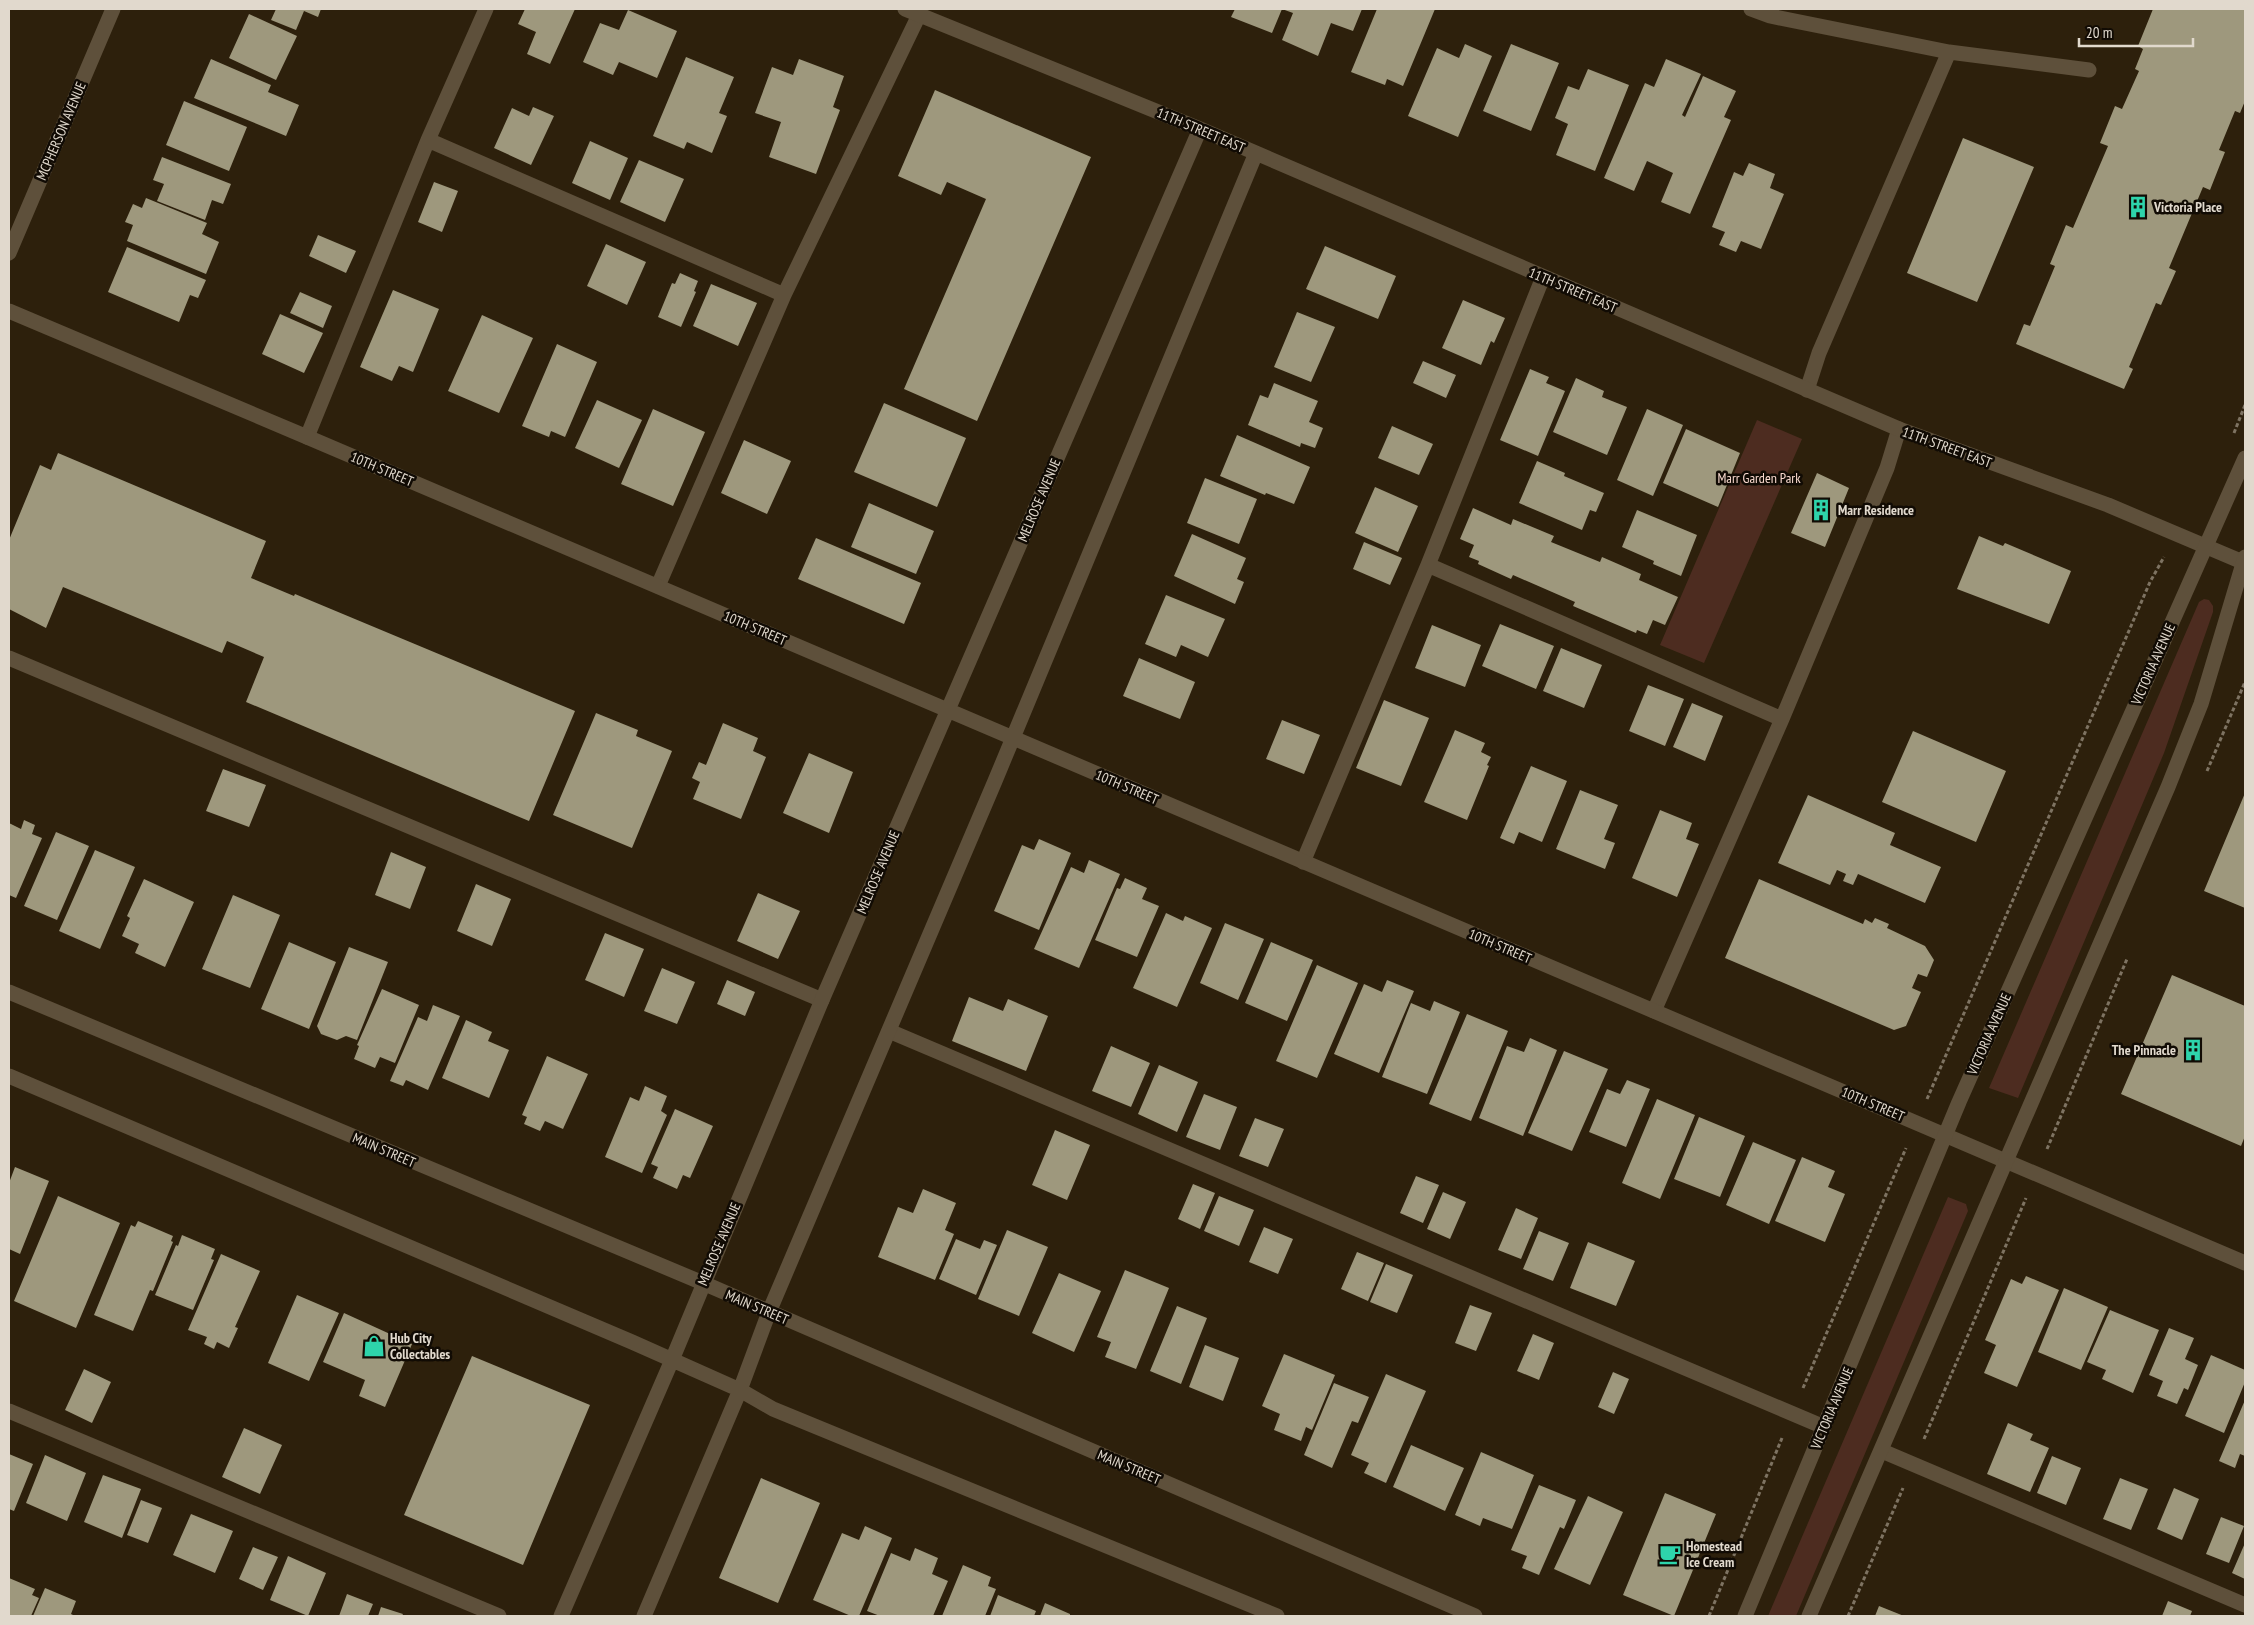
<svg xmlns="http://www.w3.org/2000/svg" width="2254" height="1625" font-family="'PT Sans Narrow',sans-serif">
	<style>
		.green { fill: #4d2c20 }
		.building { fill: #9e987d }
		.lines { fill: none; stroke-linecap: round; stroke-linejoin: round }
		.path { stroke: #7e7362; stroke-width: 3; stroke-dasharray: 4 2.5; stroke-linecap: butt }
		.service { stroke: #5e503b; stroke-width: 15 }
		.minor { stroke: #5e503b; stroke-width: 15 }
		.tertiary { stroke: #5e503b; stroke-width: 15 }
		.labels { text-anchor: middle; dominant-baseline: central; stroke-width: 5; stroke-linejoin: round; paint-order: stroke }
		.street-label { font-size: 14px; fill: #e1d9cd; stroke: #110b04 }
		.poi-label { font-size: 14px; font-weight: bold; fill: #e1d9cd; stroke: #110b04; text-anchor: start }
		.park-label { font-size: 14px; fill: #f9dacf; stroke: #110b04 }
	</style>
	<rect width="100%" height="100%" fill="#2d200c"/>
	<!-- green -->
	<path class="green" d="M1757 420 1802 439 1704 663 1660 645Z
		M2204 599 2209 600 2213 606V612L2164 753 2018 1098 1989 1088 2199 602Z
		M1948 1197 1966 1204 1968 1211 1796 1616H1768Z"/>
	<!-- building -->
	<path class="building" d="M276 9H321L318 17 304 11 296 30 271 20Z
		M525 9H575L550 64 527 54 536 32 518 24Z
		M1235 9H1282L1272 33 1231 17Z
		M1282 9H1362L1353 31 1331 23 1318 56 1282 40 1293 13Z
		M1377 9H1435L1403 86 1387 79 1385 85 1351 72Z
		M2153 9H2245V101L2240 113 2235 111 2219 150 2225 152 2210 190 2203 187 2169 268 2176 271 2161 305 2156 303 2129 367 2133 369 2124 389 2016 344 2024 324 2030 326 2055 266 2050 264 2066 225 2073 228 2108 146 2100 143 2115 106 2122 109 2139 71 2135 69 2143 49 2138 46Z
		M628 10 677 31 657 78 619 62 613 75 583 62 600 23 619 30Z
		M249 14 297 36 276 80 229 58Z
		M1465 44 1492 56 1458 137 1408 116 1437 48 1459 58Z
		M1511 44 1559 63 1531 131 1483 111Z
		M686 57 734 77 719 113 727 116 712 153 687 142 684 149 653 136Z
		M211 59 271 85 268 92 299 105 286 136 194 98Z
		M799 59 844 76 833 107 840 110 816 174 769 157 781 122 755 113 772 67 793 75Z
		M1666 59 1701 74 1682 115 1685 117 1703 76 1736 91 1724 117 1731 120 1690 214 1661 202 1673 173 1647 161 1634 191 1604 178 1645 83 1654 87Z
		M1588 69 1629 85 1595 171 1556 155 1568 124 1555 118 1568 86 1579 90Z
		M935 90 1091 157 977 421 904 389 986 199 947 182 941 195 898 176Z
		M184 101 247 127 229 171 166 145Z
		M533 107 554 116 531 165 494 148 512 108 529 116Z
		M1963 138 2034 167 1977 302 1907 273Z
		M590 141 628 158 610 200 572 183Z
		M162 157 231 184 223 204 212 200 205 220 157 201 164 184 153 180Z
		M639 160 684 179 665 222 620 202Z
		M1749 163 1775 174 1770 188 1784 194 1761 249 1741 241 1736 252 1719 245 1725 232 1712 227 1734 172 1743 176Z
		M434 182 458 191 442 232 418 222Z
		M146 198 207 223 202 234 219 242 206 274 127 241 133 225 125 222 133 204 142 208Z
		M318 235 356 251 346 273 309 256Z
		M606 244 646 262 627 305 587 286Z
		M1325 246 1396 276 1378 319 1306 289Z
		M127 247 206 280 198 298 190 295 179 322 108 292Z
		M680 273 698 281 694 291 696 292 681 327 658 317 672 283 675 284Z
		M711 284 757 303 738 346 693 326Z
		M393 290 439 309 413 372 399 366 392 381 360 367Z
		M300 292 332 306 323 328 290 313Z
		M1463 300 1505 318 1494 343 1491 341 1481 365 1442 348Z
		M1297 312 1335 327 1311 382 1274 367Z
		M280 314 323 333 304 373 262 354Z
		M482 315 533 338 499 413 448 391Z
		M557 344 597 362 565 437 551 431 549 437 522 426Z
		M1423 361 1456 375 1446 398 1413 383Z
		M1530 369 1549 377 1546 383 1565 391 1538 456 1500 440Z
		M1576 378 1604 391 1602 397 1627 407 1607 455 1553 432Z
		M1274 383 1318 401 1309 422 1323 428 1315 448 1301 443 1300 447 1248 425 1260 395 1268 398Z
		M597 400 642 420 619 468 575 448Z
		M884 403 966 438 937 507 854 472Z
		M653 409 705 432 673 506 621 484Z
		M1647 409 1683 425 1653 496 1617 480Z
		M1392 426 1433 444 1419 475 1378 458Z
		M1686 429 1740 453 1718 507 1663 483Z
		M1237 435 1310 467 1294 504 1266 493 1265 495 1220 476Z
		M744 440 791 461 767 514 721 493Z
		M58 453 266 541 251 578 294 596 295 594 575 711 529 821 246 702 264 657 227 641 222 653 63 587 46 628 9 609V540L40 465 51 470Z
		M1537 461 1565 473 1564 476 1604 493 1596 512 1590 510 1582 530 1519 503Z
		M1817 473 1849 488 1825 547 1791 533Z
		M1205 478 1257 499 1239 544 1187 523Z
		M1375 487 1418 506 1398 552 1355 533Z
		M869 503 934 531 916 574 851 547Z
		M1473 508 1511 525 1513 519 1554 536 1551 542 1600 562 1602 557 1641 574 1639 580 1678 597 1665 625 1653 620 1647 634 1637 630 1636 633 1573 606 1575 602 1513 575 1511 579 1478 564 1479 561 1469 557 1474 545 1460 539Z
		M1637 510 1697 535 1681 576 1653 564 1654 561 1622 547Z
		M1192 534 1246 558 1237 579 1244 582 1235 604 1174 576Z
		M1979 536 2003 546 2005 543 2071 571 2049 624 1957 589Z
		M816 538 921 583 904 624 798 579Z
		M1364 542 1402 558 1390 585 1353 569Z
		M1166 595 1225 619 1208 657 1181 645 1176 657 1145 644Z
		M1500 624 1554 646 1536 689 1482 666Z
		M1432 625 1481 645 1465 687 1415 668Z
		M1561 648 1602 665 1584 708 1543 691Z
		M1139 658 1195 682 1180 719 1123 696Z
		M1648 685 1684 699 1665 746 1629 731Z
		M1384 700 1429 718 1401 786 1356 768Z
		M1692 703 1723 716 1705 761 1673 747Z
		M596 713 638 730 636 736 672 751 632 848 553 815Z
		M1282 720 1320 735 1304 774 1266 759Z
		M723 723 758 738 753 751 766 757 741 819 693 799 700 782 692 778 699 762 706 765Z
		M1455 730 1485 743 1481 752 1491 757 1487 765 1489 766 1467 820 1424 802Z
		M1913 731 2006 771 1976 842 1882 802Z
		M809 753 853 772 829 833 783 813Z
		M1531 766 1567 781 1542 842 1519 832 1514 844 1500 838Z
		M223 769 266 785 249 827 206 811Z
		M1580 790 1618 805 1604 839 1615 843 1605 869 1556 849Z
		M2245 793V908L2204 891Z
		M1808 795 1895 833 1890 845 1941 867 1925 903 1858 874 1853 885 1843 881 1846 874 1837 870 1830 885 1778 863Z
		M1660 810 1692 823 1686 839 1699 844 1677 897 1632 878Z
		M24 820 35 825 32 834 42 838 16 898 9 895V823L21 829Z
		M56 832 89 846 57 920 24 906Z
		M1039 839 1071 853 1039 930 994 911 1022 845 1034 850Z
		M95 850 135 867 100 949 59 931Z
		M391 852 426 867 410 909 375 895Z
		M1089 860 1120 874 1079 968 1034 949 1071 867 1084 873Z
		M1125 878 1147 888 1142 899 1159 906 1137 957 1095 940 1117 888 1120 889Z
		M144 879 194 902 165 967 135 953 139 944 122 936 130 918 127 916Z
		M1759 879 1863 924 1865 919 1872 923 1875 918 1889 924 1887 928 1925 946 1934 960 1927 977 1918 974 1912 988 1921 992 1906 1026 1894 1030 1725 958Z
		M476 884 511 899 492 946 457 931Z
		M758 893 800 911 778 959 737 941Z
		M233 895 280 915 250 988 202 969Z
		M1166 913 1183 921 1185 916 1212 928 1177 1007 1133 988Z
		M1225 923 1264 939 1238 1000 1200 983Z
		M605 933 644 949 624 997 585 980Z
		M289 942 336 962 309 1029 261 1009Z
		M1271 942 1313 960 1287 1021 1245 1003Z
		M349 947 388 962 357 1040 346 1036 337 1040 321 1034 317 1026Z
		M1317 965 1358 983 1317 1078 1276 1061Z
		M662 968 695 982 677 1024 644 1011Z
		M2172 975 2245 1006V1136L2241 1146 2121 1094Z
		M727 980 755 992 745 1016 717 1004Z
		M1387 980 1414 991 1379 1073 1334 1054 1364 984 1382 992Z
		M382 989 419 1005 395 1063 380 1057 375 1068 354 1059 359 1046 357 1045Z
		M969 997 1003 1011 1008 999 1048 1016 1026 1071 952 1041Z
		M1434 1001 1460 1012 1427 1094 1382 1077 1411 1003 1430 1011Z
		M433 1005 460 1016 428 1090 406 1080 403 1086 390 1081 418 1017 427 1021Z
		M1467 1014 1508 1031 1471 1121 1429 1104Z
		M466 1020 492 1032 488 1041 509 1050 489 1098 442 1078Z
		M1530 1038 1557 1050 1523 1136 1479 1118 1507 1046 1524 1052Z
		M1111 1046 1150 1063 1131 1107 1092 1091Z
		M1564 1051 1608 1069 1572 1151 1528 1133Z
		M547 1056 588 1074 563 1129 545 1121 540 1131 524 1124 527 1117 522 1115Z
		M1159 1065 1198 1082 1177 1132 1138 1114Z
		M1627 1080 1650 1089 1626 1147 1589 1132 1607 1089 1620 1094Z
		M645 1086 667 1096 661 1111 667 1115 642 1173 605 1157 630 1097 639 1101Z
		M1204 1094 1237 1107 1220 1150 1186 1137Z
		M1657 1099 1695 1115 1660 1199 1622 1183Z
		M675 1109 713 1126 690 1178 683 1175 677 1189 653 1178 658 1167 651 1164Z
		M1699 1117 1745 1136 1720 1197 1674 1179Z
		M1255 1118 1284 1129 1268 1167 1239 1156Z
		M1055 1130 1090 1145 1067 1200 1032 1185Z
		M1753 1142 1796 1160 1769 1224 1726 1205Z
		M1802 1157 1835 1171 1828 1187 1845 1194 1825 1242 1775 1221Z
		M15 1167 49 1181 20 1254 9 1249V1183Z
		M1416 1176 1439 1185 1423 1223 1400 1213Z
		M1193 1184 1215 1193 1200 1229 1178 1219Z
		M923 1189 956 1203 945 1230 954 1234 935 1280 878 1257 898 1207 913 1213Z
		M1443 1192 1466 1202 1450 1239 1427 1229Z
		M58 1196 120 1223 76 1328 14 1301Z
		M1219 1196 1254 1210 1239 1246 1204 1231Z
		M1516 1208 1538 1218 1521 1259 1498 1250Z
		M138 1221 173 1236 171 1241 173 1242 153 1291 150 1290 133 1331 94 1315 131 1225 135 1227Z
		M1264 1227 1293 1239 1278 1274 1249 1262Z
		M1007 1230 1048 1247 1019 1316 978 1299Z
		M1539 1231 1569 1243 1553 1281 1523 1269Z
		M182 1235 215 1249 211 1259 214 1260 193 1310 155 1295 176 1245 178 1246Z
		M956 1239 980 1249 984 1240 997 1245 976 1295 939 1279Z
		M1588 1242 1635 1261 1616 1306 1570 1288Z
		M1357 1252 1384 1263 1368 1301 1341 1289Z
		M221 1254 260 1271 235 1327 238 1328 229 1348 217 1342 214 1349 204 1344 207 1337 188 1330Z
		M1386 1264 1413 1275 1397 1313 1370 1302Z
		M1125 1270 1169 1288 1136 1369 1105 1357 1111 1342 1097 1337Z
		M1059 1273 1101 1291 1074 1352 1032 1333Z
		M2026 1276 2059 1290 2017 1387 1984 1373 1996 1345 1985 1340 2011 1279 2022 1284Z
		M2064 1288 2108 1307 2081 1370 2038 1352Z
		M297 1295 339 1313 309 1381 268 1363Z
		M1470 1305 1492 1313 1476 1351 1455 1343Z
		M1177 1306 1207 1318 1181 1384 1150 1371Z
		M2110 1310 2159 1330 2133 1393 2102 1379 2106 1370 2087 1362Z
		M344 1313 412 1344 385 1407 359 1396 365 1380 323 1362Z
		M2169 1328 2194 1338 2185 1359 2198 1365 2188 1390 2184 1388 2177 1404 2157 1396 2163 1381 2149 1375Z
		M1533 1334 1554 1343 1539 1380 1517 1371Z
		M1205 1345 1239 1358 1223 1401 1189 1387Z
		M1284 1354 1335 1375 1312 1430 1306 1427 1301 1441 1274 1430 1280 1414 1262 1406Z
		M2211 1355 2245 1370V1382L2224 1433 2185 1416Z
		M472 1356 590 1405 523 1565 404 1515Z
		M84 1369 111 1382 92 1423 65 1410Z
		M1613 1372 1629 1379 1614 1414 1598 1407Z
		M1386 1374 1426 1391 1386 1483 1364 1473 1369 1463 1351 1455Z
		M1334 1383 1369 1397 1358 1423 1352 1421 1332 1468 1304 1455Z
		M2245 1400V1456L2240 1454 2235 1468 2219 1461Z
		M2008 1423 2033 1434 2030 1440 2049 1448 2030 1492 1987 1474Z
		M244 1428 282 1445 260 1494 222 1477Z
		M1411 1445 1464 1468 1445 1511 1393 1487Z
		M1481 1452 1534 1475 1512 1529 1483 1518 1480 1526 1455 1515Z
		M9 1454 33 1464 14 1511 9 1509Z
		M45 1455 86 1473 67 1521 26 1503Z
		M2052 1456 2081 1468 2066 1505 2037 1493Z
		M103 1475 141 1489 122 1538 84 1522Z
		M761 1478 820 1503 778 1603 719 1578Z
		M2120 1478 2148 1489 2131 1530 2103 1519Z
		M1539 1485 1576 1500 1564 1529 1560 1527 1539 1575 1522 1568 1527 1556 1511 1550Z
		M2174 1488 2199 1499 2182 1540 2157 1529Z
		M1665 1493 1716 1514 1674 1616 1623 1595Z
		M1588 1496 1623 1512 1590 1585 1554 1569Z
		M141 1500 162 1508 148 1543 127 1535Z
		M191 1514 233 1531 215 1573 173 1555Z
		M2221 1517 2244 1526 2229 1563 2206 1554Z
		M865 1526 892 1538 859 1616H851L813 1600 842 1533 859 1540Z
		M2245 1543V1579L2232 1573Z
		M253 1547 278 1557 263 1590 239 1579Z
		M915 1548 938 1558 932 1574 948 1581 933 1616H880L867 1611 891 1553 910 1561Z
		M288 1556 326 1573 308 1616 270 1600Z
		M963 1565 991 1577 988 1586 996 1589 985 1616H942Z
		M9 1578 35 1589 32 1595 39 1598 31 1616H9Z
		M45 1588 76 1601 71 1614 75 1616H33Z
		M347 1594 373 1604 368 1616H339Z
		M998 1595 1036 1611 1034 1616H990Z
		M2168 1601 2192 1611 2190 1616H2162Z
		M1045 1603 1070 1614V1616H1040Z
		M1879 1606 1904 1616H1875Z
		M381 1607 403 1614 402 1616H378Z"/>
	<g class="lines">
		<!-- path -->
		<path class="path" d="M2234 433 2245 405
			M2207 771 2245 682
			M1927 1099 2150 582 2164 557
			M2047 1149 2127 959
			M1803 1388 1906 1148
			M1924 1439 2026 1198
			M1709 1616 1782 1438
			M1848 1616 1903 1488"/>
		<!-- service -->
		<path class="service" d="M1751 9 1770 16 1949 52 2089 70
			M428 140 784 295
			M1807 390 1819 353 1949 52
			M307 437 428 140 486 9
			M1428 565 1782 719
			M658 586 784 295 919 15
			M9 658 822 1000
			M1303 862 1428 565 1543 277
			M1654 1011 1782 719 1887 468 1899 429
			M889 1031 1824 1427
			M9 1411 499 1616
			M1882 1451 2245 1605"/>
		<!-- minor -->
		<path class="minor" d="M905 9 1200 129 1899 429 2108 505 2245 563
			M9 253 113 9
			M9 311 307 437 2245 1263
			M9 992 703 1283 1475 1616
			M9 1076 632 1342 740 1390 773 1409 1277 1616
			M561 1616 672 1360 822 1000 1200 129
			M644 1616 740 1390 769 1312 995 781 1256 153"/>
		<!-- tertiary -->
		<path class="tertiary" d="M1745 1616 1959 1102 2245 458
			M1809 1616 2168 787 2201 704 2245 557"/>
	</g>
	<!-- icons -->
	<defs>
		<g id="building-bare" transform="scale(1.725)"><path d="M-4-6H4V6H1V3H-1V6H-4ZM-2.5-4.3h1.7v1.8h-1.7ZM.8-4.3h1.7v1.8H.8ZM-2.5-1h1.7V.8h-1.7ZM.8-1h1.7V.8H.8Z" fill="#2ed4ab" stroke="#110b04" stroke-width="2.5" paint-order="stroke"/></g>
		<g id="shop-bare" transform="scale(1.725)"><path d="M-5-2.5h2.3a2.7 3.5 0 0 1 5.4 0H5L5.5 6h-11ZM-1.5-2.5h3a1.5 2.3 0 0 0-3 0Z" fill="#2ed4ab" stroke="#110b04" stroke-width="2.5" paint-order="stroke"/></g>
		<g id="cafe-bare" transform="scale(1.725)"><path d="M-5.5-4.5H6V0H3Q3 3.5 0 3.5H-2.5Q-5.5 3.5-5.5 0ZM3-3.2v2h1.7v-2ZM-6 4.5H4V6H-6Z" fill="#2ed4ab" stroke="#110b04" stroke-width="2.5" paint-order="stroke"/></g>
	</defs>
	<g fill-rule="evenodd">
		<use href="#building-bare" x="2138" y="207"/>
		<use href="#building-bare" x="1821" y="510"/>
		<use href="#building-bare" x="2193" y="1050"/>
		<use href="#shop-bare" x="374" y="1346"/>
		<use href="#cafe-bare" x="1670" y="1554"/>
	</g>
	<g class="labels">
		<!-- street labels -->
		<g class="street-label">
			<text transform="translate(1201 130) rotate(23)">11TH STREET EAST</text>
			<text transform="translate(61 131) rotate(-67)">MCPHERSON AVENUE</text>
			<text transform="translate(1573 290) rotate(23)">11TH STREET EAST</text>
			<text transform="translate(1947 447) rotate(20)">11TH STREET EAST</text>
			<text transform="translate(382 469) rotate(23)">10TH STREET</text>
			<text transform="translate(1039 500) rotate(-67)">MELROSE AVENUE</text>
			<text transform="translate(755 628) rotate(23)">10TH STREET</text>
			<text transform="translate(2153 664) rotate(-66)">VICTORIA AVENUE</text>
			<text transform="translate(1127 787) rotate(23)">10TH STREET</text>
			<text transform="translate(878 872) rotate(-67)">MELROSE AVENUE</text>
			<text transform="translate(1500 946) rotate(23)">10TH STREET</text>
			<text transform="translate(1989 1034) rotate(-66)">VICTORIA AVENUE</text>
			<text transform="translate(1873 1104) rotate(23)">10TH STREET</text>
			<text transform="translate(384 1150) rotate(23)">MAIN STREET</text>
			<text transform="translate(719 1244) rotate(-67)">MELROSE AVENUE</text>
			<text transform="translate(757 1307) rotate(23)">MAIN STREET</text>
			<text transform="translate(1832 1408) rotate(-67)">VICTORIA AVENUE</text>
			<text transform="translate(1129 1467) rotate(23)">MAIN STREET</text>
		</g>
		<!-- poi labels -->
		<g class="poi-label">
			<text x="2154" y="207">Victoria Place</text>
			<text x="1838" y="510">Marr Residence</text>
			<text x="2176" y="1050" text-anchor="end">The Pinnacle</text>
			<text x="390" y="1338">Hub City<tspan x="390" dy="16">Collectables</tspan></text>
			<text x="1686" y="1546">Homestead<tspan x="1686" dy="16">Ice Cream</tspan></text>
		</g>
		<!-- park labels -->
		<g class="park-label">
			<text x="1759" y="478">Marr Garden Park</text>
		</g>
	</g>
	<!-- border -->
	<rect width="2254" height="1625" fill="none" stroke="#e1d9cd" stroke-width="20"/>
	<!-- scale -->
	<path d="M2079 38v8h114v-8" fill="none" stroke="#e1d9cd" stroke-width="2.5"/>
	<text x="2086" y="38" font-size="15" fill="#e1d9cd" stroke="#110b04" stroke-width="4" paint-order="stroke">20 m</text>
</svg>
